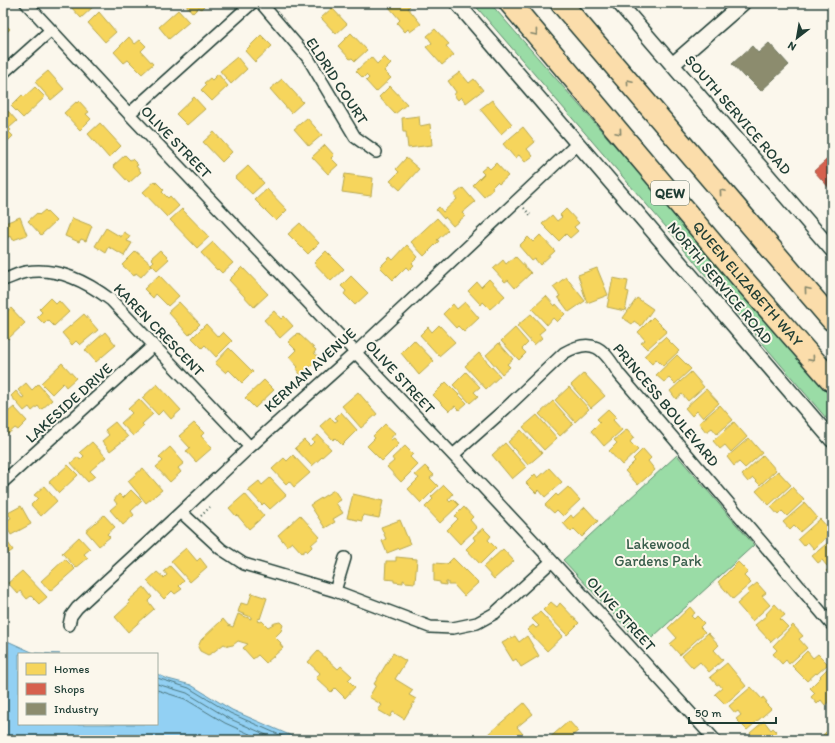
<svg xmlns="http://www.w3.org/2000/svg" width="835" height="743" font-family="Itim,sans-serif">
	<style>
		.green { fill: #9adca6; stroke: #5c8c6d }
		.water { fill: #92d0f3; stroke: #6495a7 }
		.homes { fill: #f6d55c; stroke: #b6a750 }
		.shops { fill: #d6604d; stroke: #9f5646 }
		.industry { fill: #8c8c6e; stroke: #6b745d }
		.lines { fill: none; stroke-linecap: round; stroke-linejoin: round }
		.shore { stroke: #4d7880; stroke-width: 1 }
		.minor-casing { stroke: #1f3d34; stroke-width: 14 }
		.tertiary-casing { stroke: #1f3d34; stroke-width: 17 }
		.motorway-casing { stroke: #1f3d34; stroke-width: 24 }
		.path { stroke: #1f3d34; stroke-width: 2; stroke-dasharray: 1 3; stroke-linecap: butt }
		.minor { stroke: #fbf7ec; stroke-width: 11 }
		.tertiary { stroke: #fbf7ec; stroke-width: 14 }
		.motorway { stroke: #fbddab; stroke-width: 21 }
		.oneway { stroke: #82856a }
		.labels { text-anchor: middle; dominant-baseline: central; stroke-width: 4; stroke-linejoin: round; paint-order: stroke }
		.shield { fill: #fbf7ec; stroke: #61756b; stroke-width: 1 }
		.shield-label { font-size: 14px; font-weight: bold; fill: #1f3d34 }
		.street-label { font-size: 15px; fill: #1f3d34; stroke: #fbf7ec }
		.park-label { font-size: 15px; fill: #385d4b; stroke: #fbf7ec }
	</style>
	<rect width="100%" height="100%" fill="#fbf7ec"/>
	<filter id="ink" filterUnits="userSpaceOnUse"><feTurbulence type="fractalNoise" baseFrequency=".025" numOctaves="2"/><feDisplacementMap in="SourceGraphic" scale="8" xChannelSelector="R" yChannelSelector="G"/><feConvolveMatrix kernelMatrix="1 2 1 2 8 2 1 2 1" color-interpolation-filters="sRGB"/></filter>
	<g filter="url(#ink)">
		<!-- green -->
		<path class="green" d="M473 3H490L703 247 832 398V425L719 292 672 234Z
			M677 455 754 545 643 646 563 560Z"/>
		<!-- water -->
		<path class="water" d="M3 639 34 653 60 654H19V724H157V674L168 679 191 685 232 710 301 740H3Z"/>
		<!-- homes -->
		<path class="homes" d="M69 3H99L95 7 94 6 81 18 70 6 71 5Z
			M184 3H207L201 9 199 7 193 13Z
			M311 3H322L316 8Z
			M395 3H407L410 6 408 8 421 24 410 32 408 29 405 32 397 23 400 20 389 7Z
			M332 8 347 24 336 34 321 18Z
			M178 10 189 22 169 39 159 27Z
			M99 12 116 32 105 42 88 23Z
			M3 22 10 29 3 36Z
			M435 29 449 44 446 46 454 55 442 65 426 47 432 43 427 36Z
			M351 33 367 50 355 61 352 58 350 59 338 46Z
			M261 35 272 46 255 62 245 51Z
			M129 37 135 44 140 40 146 46 141 51 153 64 142 74 128 60 124 63 114 52Z
			M237 57 247 69 231 84 220 71Z
			M371 57 377 64 384 57 391 64 384 71 391 78 376 92 366 81 369 78 366 75 363 78 356 71Z
			M48 71 64 89 51 100 35 82Z
			M460 72 469 83 474 79 483 90 466 103 461 97 458 100 454 95 456 92 448 81Z
			M218 74 228 86 212 101 201 90 206 85 204 83 210 78 212 80Z
			M282 79 303 102 291 113 270 89Z
			M390 86 407 104 395 114 379 97Z
			M35 87 45 97 23 118 11 106 22 95 24 97Z
			M194 97 205 109 187 125 176 114Z
			M492 100 512 124 501 134 480 109Z
			M79 101 89 112 86 114 91 119 80 130 64 113 76 102 77 103Z
			M8 111 17 121 9 128 11 130 9 132 13 136 7 142 3 137V116Z
			M419 116 420 126 430 124 432 145 408 148 406 132H403L402 118Z
			M307 118 322 135 309 146 294 129Z
			M100 123 121 146 109 158 88 134Z
			M523 127 535 142 527 149 533 156 525 162 519 155 515 158 503 144Z
			M214 132 232 152 222 162 203 142Z
			M325 145 334 155 331 158 338 165 328 174 312 157Z
			M125 155 130 160 132 159 138 165 136 166 141 172 129 183 113 166Z
			M406 158 419 169 400 190 390 181 399 172 396 169Z
			M496 163 508 176 499 184 497 182 492 187 493 189 484 197 473 185 484 174 481 171 487 166 490 169Z
			M248 166 264 183 252 194 235 178Z
			M345 174 373 178 371 196 342 192Z
			M155 181 164 190 162 192 168 198 170 196 179 206 167 217 143 192Z
			M463 188 475 202 462 213 465 216 453 226 445 217 444 219 436 210 439 207 443 212 457 199 454 195Z
			M267 189 287 210 276 221 255 200Z
			M182 209 209 237 197 248 170 220Z
			M566 209 579 223 574 227 578 231 570 238 566 234 559 241 542 224 552 215 557 221 562 217 560 215Z
			M45 210 56 221 41 235 28 221 37 213 39 215Z
			M3 217 5 223 20 217 27 235 13 240 11 236 3 239Z
			M72 218 92 226 86 241 81 239 79 242 65 236Z
			M437 218 448 230 437 240 439 241 424 256 411 242Z
			M300 223 319 243 308 254 288 234Z
			M106 228 121 237 124 232 130 236 127 241 132 243 124 256 109 247 106 253 95 246Z
			M540 235 555 251 540 265 535 259 532 261 519 246 528 237 533 242Z
			M213 242 233 263 222 273 218 269 217 270 201 253Z
			M407 245 418 257 412 263 414 265 409 270 406 267 393 280 380 267 390 257 393 260Z
			M160 250 169 259 157 270 151 264 154 261 151 258Z
			M136 251 152 265 141 277 136 273 134 276 122 265Z
			M326 251 344 269 331 281 314 263Z
			M515 256 531 273 515 288 508 280 505 282 493 269 503 260 506 264Z
			M242 267 268 294 254 307 229 280Z
			M597 268 608 295 587 303 578 275Z
			M159 275 179 296 168 306 156 294 153 298 144 289Z
			M351 276 368 293 355 305 344 294 346 291 341 286Z
			M566 277 585 301 569 312 558 297 560 296 553 287Z
			M613 278 628 281 626 291 629 292 625 311 607 307Z
			M489 279 505 296 490 309 483 302 481 305 468 291 477 282 481 287Z
			M546 296 555 306 556 304 565 314 557 322 553 318 547 325 532 309Z
			M50 298 56 304 59 301 69 312 54 326 48 320 44 324 37 317 42 312 39 309Z
			M637 298 653 309 641 326 634 321 632 324 623 318Z
			M179 302 200 324 189 335 168 312Z
			M465 302 479 318 464 332 458 326 456 328 443 314 453 304 457 309Z
			M11 308 25 323 8 339 3 333V321L5 319 3 315Z
			M274 311 281 319 284 316 293 326 280 338 264 320Z
			M84 314 98 330 80 345 76 341 72 345 62 333Z
			M531 314 545 329 539 334 542 338 534 345 517 326Z
			M653 317 667 331 647 349 641 343 645 340 638 332Z
			M206 324 218 337 223 332 232 341 216 357 205 345 202 348 192 338Z
			M439 325 455 342 439 356 420 335 428 327 432 332Z
			M515 328 528 343 522 349 526 353 519 360 501 341Z
			M105 332 116 345 96 362 85 350Z
			M298 333 316 350 314 353 320 358 301 375 296 369 298 367 289 357 296 350 288 342Z
			M665 337 679 351 663 366 656 359 652 364 644 356Z
			M414 340 434 361 419 375 401 353Z
			M499 343 513 359 507 364 510 367 502 374 486 355Z
			M229 348 253 372 242 383 229 370 226 373 215 363Z
			M479 353 500 376 486 389 465 366Z
			M677 355 691 369 675 384 669 378 664 382 656 375Z
			M62 363 76 378 66 387 63 383 52 394 41 383Z
			M466 372 480 387 474 392 478 396 470 403 453 385Z
			M691 372 704 387 688 401 682 394 676 399 670 391Z
			M584 373 605 396 591 408 571 385Z
			M264 380 274 390 255 408 245 398Z
			M446 382 467 403 459 410 455 406 449 411 433 395Z
			M26 383 32 390 38 384 52 400 41 410 38 406 32 411 29 407 24 411 11 396 16 391 22 398 24 397 18 390Z
			M157 384 181 410 171 419 163 410 158 415 142 398Z
			M569 387 589 409 575 422 555 400Z
			M706 389 719 403 703 418 697 411 692 416 685 408Z
			M358 392 377 414 361 428 342 406Z
			M139 399 153 414 142 424 144 426 133 436 121 423 132 413 128 409Z
			M553 401 573 424 560 436 539 414Z
			M720 405 733 420 717 434 712 428 706 432 699 423Z
			M14 407 27 421 18 430 15 428 8 434 3 428V416Z
			M608 409 616 417 613 420 622 430 604 446 591 431 600 422 597 419Z
			M341 412 357 430 342 445 335 438 333 440 320 426 330 417 335 422 338 420 335 418Z
			M537 415 557 438 544 450 523 427Z
			M115 422 128 437 110 451 102 441 109 435 105 430Z
			M734 422 747 437 731 452 725 445 720 449 713 441Z
			M194 423 204 433 201 436 212 448 196 462 186 451 190 448 179 436Z
			M385 424 395 433 390 439 391 440 394 438 399 444 382 461 367 446 375 438 373 436Z
			M627 429 634 437 630 442 638 450 622 465 609 451 617 443 614 440Z
			M521 430 542 453 528 465 508 442Z
			M318 435 331 449 312 466 295 448 304 440 310 446 314 442 312 440Z
			M749 438 762 453 745 468 739 462 734 466 727 457Z
			M92 442 106 457 90 471 95 476 88 482 71 463 78 457 80 460 84 456 80 452Z
			M505 443 526 467 512 479 492 455Z
			M405 446 413 454 410 457 418 465 401 482 387 467 394 461 392 458Z
			M170 447 184 463 178 468 181 472 170 482 156 467 163 461 159 457Z
			M643 449 651 458 648 461 655 470 638 485 625 471 635 461 633 459Z
			M293 455 310 473 294 487 289 481 286 484 272 469 284 458 287 461Z
			M763 455 776 470 760 485 753 478 748 482 742 475Z
			M68 465 78 475 59 493 49 482Z
			M425 466 434 475 430 478 438 486 421 503 408 489 419 478 415 475Z
			M143 468 162 490 146 503 128 481Z
			M549 468 562 482 545 497 539 490 536 493 526 483 535 474 538 478Z
			M778 471 791 485 769 505 756 491Z
			M270 478 286 495 270 509 264 503 262 505 248 490 259 481 262 485Z
			M444 485 453 494 448 500 450 502 453 499 459 505 440 523 425 507 433 499 431 497Z
			M44 486 57 501 41 516 31 505 38 498 34 495Z
			M568 487 580 500 563 516 557 510 554 513 545 505 556 494 558 496Z
			M792 487 804 500 787 516 782 511 778 515 771 507Z
			M131 490 142 501 131 511 134 515 123 525 110 510 117 504 114 500 119 494 123 498Z
			M334 490 341 500 336 503 343 513 333 519 335 522 325 528 310 505Z
			M245 494 264 516 249 529 237 515 236 516 229 508Z
			M353 494 383 501 379 518 363 515 362 521 347 518Z
			M805 503 817 517 800 532 794 526 790 530 783 522Z
			M21 506 31 524 11 535 4 522 11 518 8 513Z
			M464 507 473 517 470 520 477 528 460 544 447 530 458 519 455 516Z
			M585 507 598 521 582 537 574 529 571 532 563 523 571 515 573 518Z
			M104 515 115 527 107 534 110 537 99 546 86 531Z
			M300 515 320 537 311 545 312 547 307 552 306 550 302 553 292 542 287 546 278 535Z
			M820 519 832 532 814 549 808 542 804 546 798 539Z
			M400 520 410 544 387 553 382 541 386 539 381 527Z
			M483 528 491 536 488 540 496 548 480 564 466 549 475 540 473 537Z
			M4 537 13 550 3 557V538Z
			M79 537 90 549 84 554 88 558 76 568 62 553Z
			M832 539V562L827 566 822 560 818 563 812 556Z
			M186 548 197 561 200 558 207 567 190 582 171 561Z
			M503 549 514 561 494 579 483 567Z
			M396 557 417 559 415 583 405 582V581L403 580V583L394 582V580L385 579 386 561H396Z
			M453 558 478 583 464 596 454 585H448V582H446V585L440 584V582L434 581V563L447 564Z
			M65 559 75 569 50 591 41 581Z
			M738 562 748 572 744 576 751 583 733 599 718 582Z
			M170 566 184 581 179 586 182 589 175 594 172 591 164 599 147 581 157 572 164 578 167 575 164 571Z
			M832 566V577L826 571Z
			M22 571 47 597 39 604 31 596 27 599 20 591 18 594 8 583Z
			M757 583 766 593 762 596 770 605 752 621 737 604 749 593 747 591Z
			M144 587 152 597 148 601 154 609 128 632 115 617 130 603 128 601Z
			M252 593 267 598 260 619 259 618 257 621 260 622 262 621 268 627 275 623 280 622 283 625 281 631 275 637 281 643 280 644 283 648 266 663 258 655 253 659 243 648 248 644 238 641 233 645 228 646 224 644 212 653 208 655 200 651 198 647 201 640 223 619 228 625 233 627 238 614 251 619V617L238 612 241 603 248 605Z
			M551 602 557 607 560 603 579 623 567 635 543 610Z
			M775 604 785 615 780 619 788 627 771 642 755 625 767 615 766 614Z
			M690 607 695 613 691 616 694 619 697 616 704 623 700 627 705 632 680 655 670 644 677 638 668 628Z
			M540 612 563 636 547 651 527 630 533 625 536 628 539 626 532 619Z
			M793 625 803 636 799 639 807 648 789 664 786 660 782 664 773 654 777 650 773 646Z
			M708 633 719 645 714 650 723 660 709 672 700 662 693 668 682 656Z
			M515 636 519 642 527 636 539 656 521 667 516 659 513 661 502 643Z
			M318 651 338 669 341 666 352 676 348 680 355 687 345 698 335 688 331 692 316 678 320 673 308 662Z
			M807 651 813 658 818 654 828 664 817 674 816 673 807 681 792 666Z
			M393 653 406 661 395 679 413 690 409 695 416 699 404 719 393 712 390 717 378 710 382 705 369 697 376 685 374 684Z
			M727 663 746 686 725 704 715 694 722 688 719 684 717 685 710 677Z
			M830 666 832 668V699L825 705 821 700 817 704 811 697 815 693 810 688 821 677 820 676Z
			M751 687 762 699 763 697 767 702 765 703 771 709 747 730 736 719 741 715 738 711 735 713 729 706Z
			M524 703 533 714 517 727 528 740H493L488 734Z
			M569 721 578 731 567 740H547Z
			M764 721 771 730 773 728 777 732 775 734 780 740H755L750 733Z
			M829 729 831 731 832 730V740H828L823 735Z"/>
		<!-- shops -->
		<path class="shops" d="M832 155V191L814 171Z"/>
		<!-- industry -->
		<path class="industry" d="M769 43 789 65 761 91 746 76 745 78 732 64 752 46 758 53Z"/>
		<g class="lines">
			<!-- shore -->
			<path class="shore" d="M157 678 189 688 230 713 291 740
				M157 684 187 693 228 718 278 740
				M157 690 185 699 225 723 263 740"/>
			<!-- minor casing -->
			<g class="minor-casing">
				<path id="minor" d="M26 3 129 114 453 455 552 561 715 740
					M261 3 308 58 355 137 376 152
					M3 73 51 30
					M129 114 252 3
					M3 280C10 278 19 273 26 272 59 267 87 282 111 300L250 447
					M453 455 505 409 564 353C593 336 604 349 619 374L832 625
					M3 482 154 345
					M181 512 221 549 244 564 335 591 430 627 453 628 477 623 495 613 552 561
					M335 591 345 558
					M69 625 71 616 77 608 181 512 250 447 356 352 578 143"/>
			</g>
			<!-- tertiary casing -->
			<g class="tertiary-casing">
				<path id="tertiary" d="M457 3 832 440
					M619 3 832 250
					M672 65 743 3"/>
			</g>
			<!-- motorway casing -->
			<g class="motorway-casing">
				<g id="motorway">
					<path id="s1" d="M510 3 739 275 832 381"/>
					<path d="M561 3 832 320"/>
				</g>
			</g>
			<!-- path -->
			<path class="path" d="M524 208 532 217
				M201 516 210 507"/>
			<!-- minor -->
			<use href="#minor" class="minor"/>
			<!-- tertiary -->
			<use href="#tertiary" class="tertiary"/>
			<!-- motorway -->
			<use href="#motorway" class="motorway"/>
		</g>
		<!-- one-way arrows -->
		<defs><path id="oneway-chevron" d="M-2-3.5L2.5 0L-2 3.5" fill="none" stroke-width="1.6" stroke-linecap="round" stroke-linejoin="round"/></defs>
		<g class="oneway">
			<use href="#oneway-chevron" transform="translate(535 33) rotate(50)"/>
			<use href="#oneway-chevron" transform="translate(629 82) rotate(-130)"/>
			<use href="#oneway-chevron" transform="translate(619 132) rotate(50)"/>
			<use href="#oneway-chevron" transform="translate(722 192) rotate(-130)"/>
			<use href="#oneway-chevron" transform="translate(807 290) rotate(-130)"/>
			<use href="#oneway-chevron" transform="translate(812 359) rotate(49)"/>
		</g>
	</g>
	<g class="labels">
		<!-- shield labels -->
		<rect class="shield" x="651" y="181" width="38" height="24" rx="3"/>
		<g class="shield-label">
			<text x="670" y="193">QEW</text>
		</g>
		<!-- street labels -->
		<g class="street-label">
			<text transform="translate(337 81) rotate(57)">ELDRID COURT</text>
			<text transform="translate(738 115) rotate(49)">SOUTH SERVICE ROAD</text>
			<text transform="translate(176 142) rotate(46)">OLIVE STREET</text>
			<text transform="translate(720 283) rotate(50)">NORTH SERVICE ROAD</text>
			<text stroke="none"><textPath href="#s1" startOffset="368">QUEEN ELIZABETH WAY</textPath></text>
			<text transform="translate(159 330) rotate(46)">KAREN CRESCENT</text>
			<text transform="translate(310 370) rotate(-42)">KERMAN AVENUE</text>
			<text transform="translate(400 377) rotate(47)">OLIVE STREET</text>
			<text transform="translate(69 403) rotate(-42)">LAKESIDE DRIVE</text>
			<text transform="translate(666 405) rotate(50)">PRINCESS BOULEVARD</text>
			<text transform="translate(621 614) rotate(48)">OLIVE STREET</text>
		</g>
		<!-- park labels -->
		<g class="park-label">
			<text x="658" y="544">Lakewood<tspan x="658" dy="17">Gardens Park</tspan></text>
		</g>
	</g>
	<!-- margin -->
	<rect width="835" height="743" fill="none" stroke="#fbf7ec" stroke-width="16"/>
	<rect x="8" y="8" width="819" height="727" fill="none" stroke="#1f3d34" stroke-width="1.5" filter="url(#ink)"/>
	<!-- legend -->
	<rect x="18" y="653" width="140" height="72" fill="#fbf7ec" stroke="#a3ada2"/>
	<rect x="26" y="663" width="20" height="12" fill="#f6d55c" stroke="#a3ada2"/>
	<text x="54" y="673" font-size="12" fill="#1f3d34">Homes</text>
	<rect x="26" y="683" width="20" height="12" fill="#d6604d" stroke="#a3ada2"/>
	<text x="54" y="693" font-size="12" fill="#1f3d34">Shops</text>
	<rect x="26" y="703" width="20" height="12" fill="#8c8c6e" stroke="#a3ada2"/>
	<text x="54" y="713" font-size="12" fill="#1f3d34">Industry</text>
	<!-- north arrow -->
	<g transform="translate(797 38) rotate(211)" stroke="#fbf7ec" stroke-width="3" paint-order="stroke">
	<path d="M0-3L7 15L0 10L-7 15Z" fill="#1f3d34"/>
	<text y="-6" font-size="11" font-weight="bold" text-anchor="middle" fill="#1f3d34">N</text>
	</g>
	<!-- scale -->
	<path d="M689 717v6h87v-6" fill="none" stroke="#1f3d34" stroke-width="2"/>
	<text x="695" y="717" font-size="12" fill="#1f3d34" stroke="#fbf7ec" stroke-width="3" paint-order="stroke">50 m</text>
</svg>
